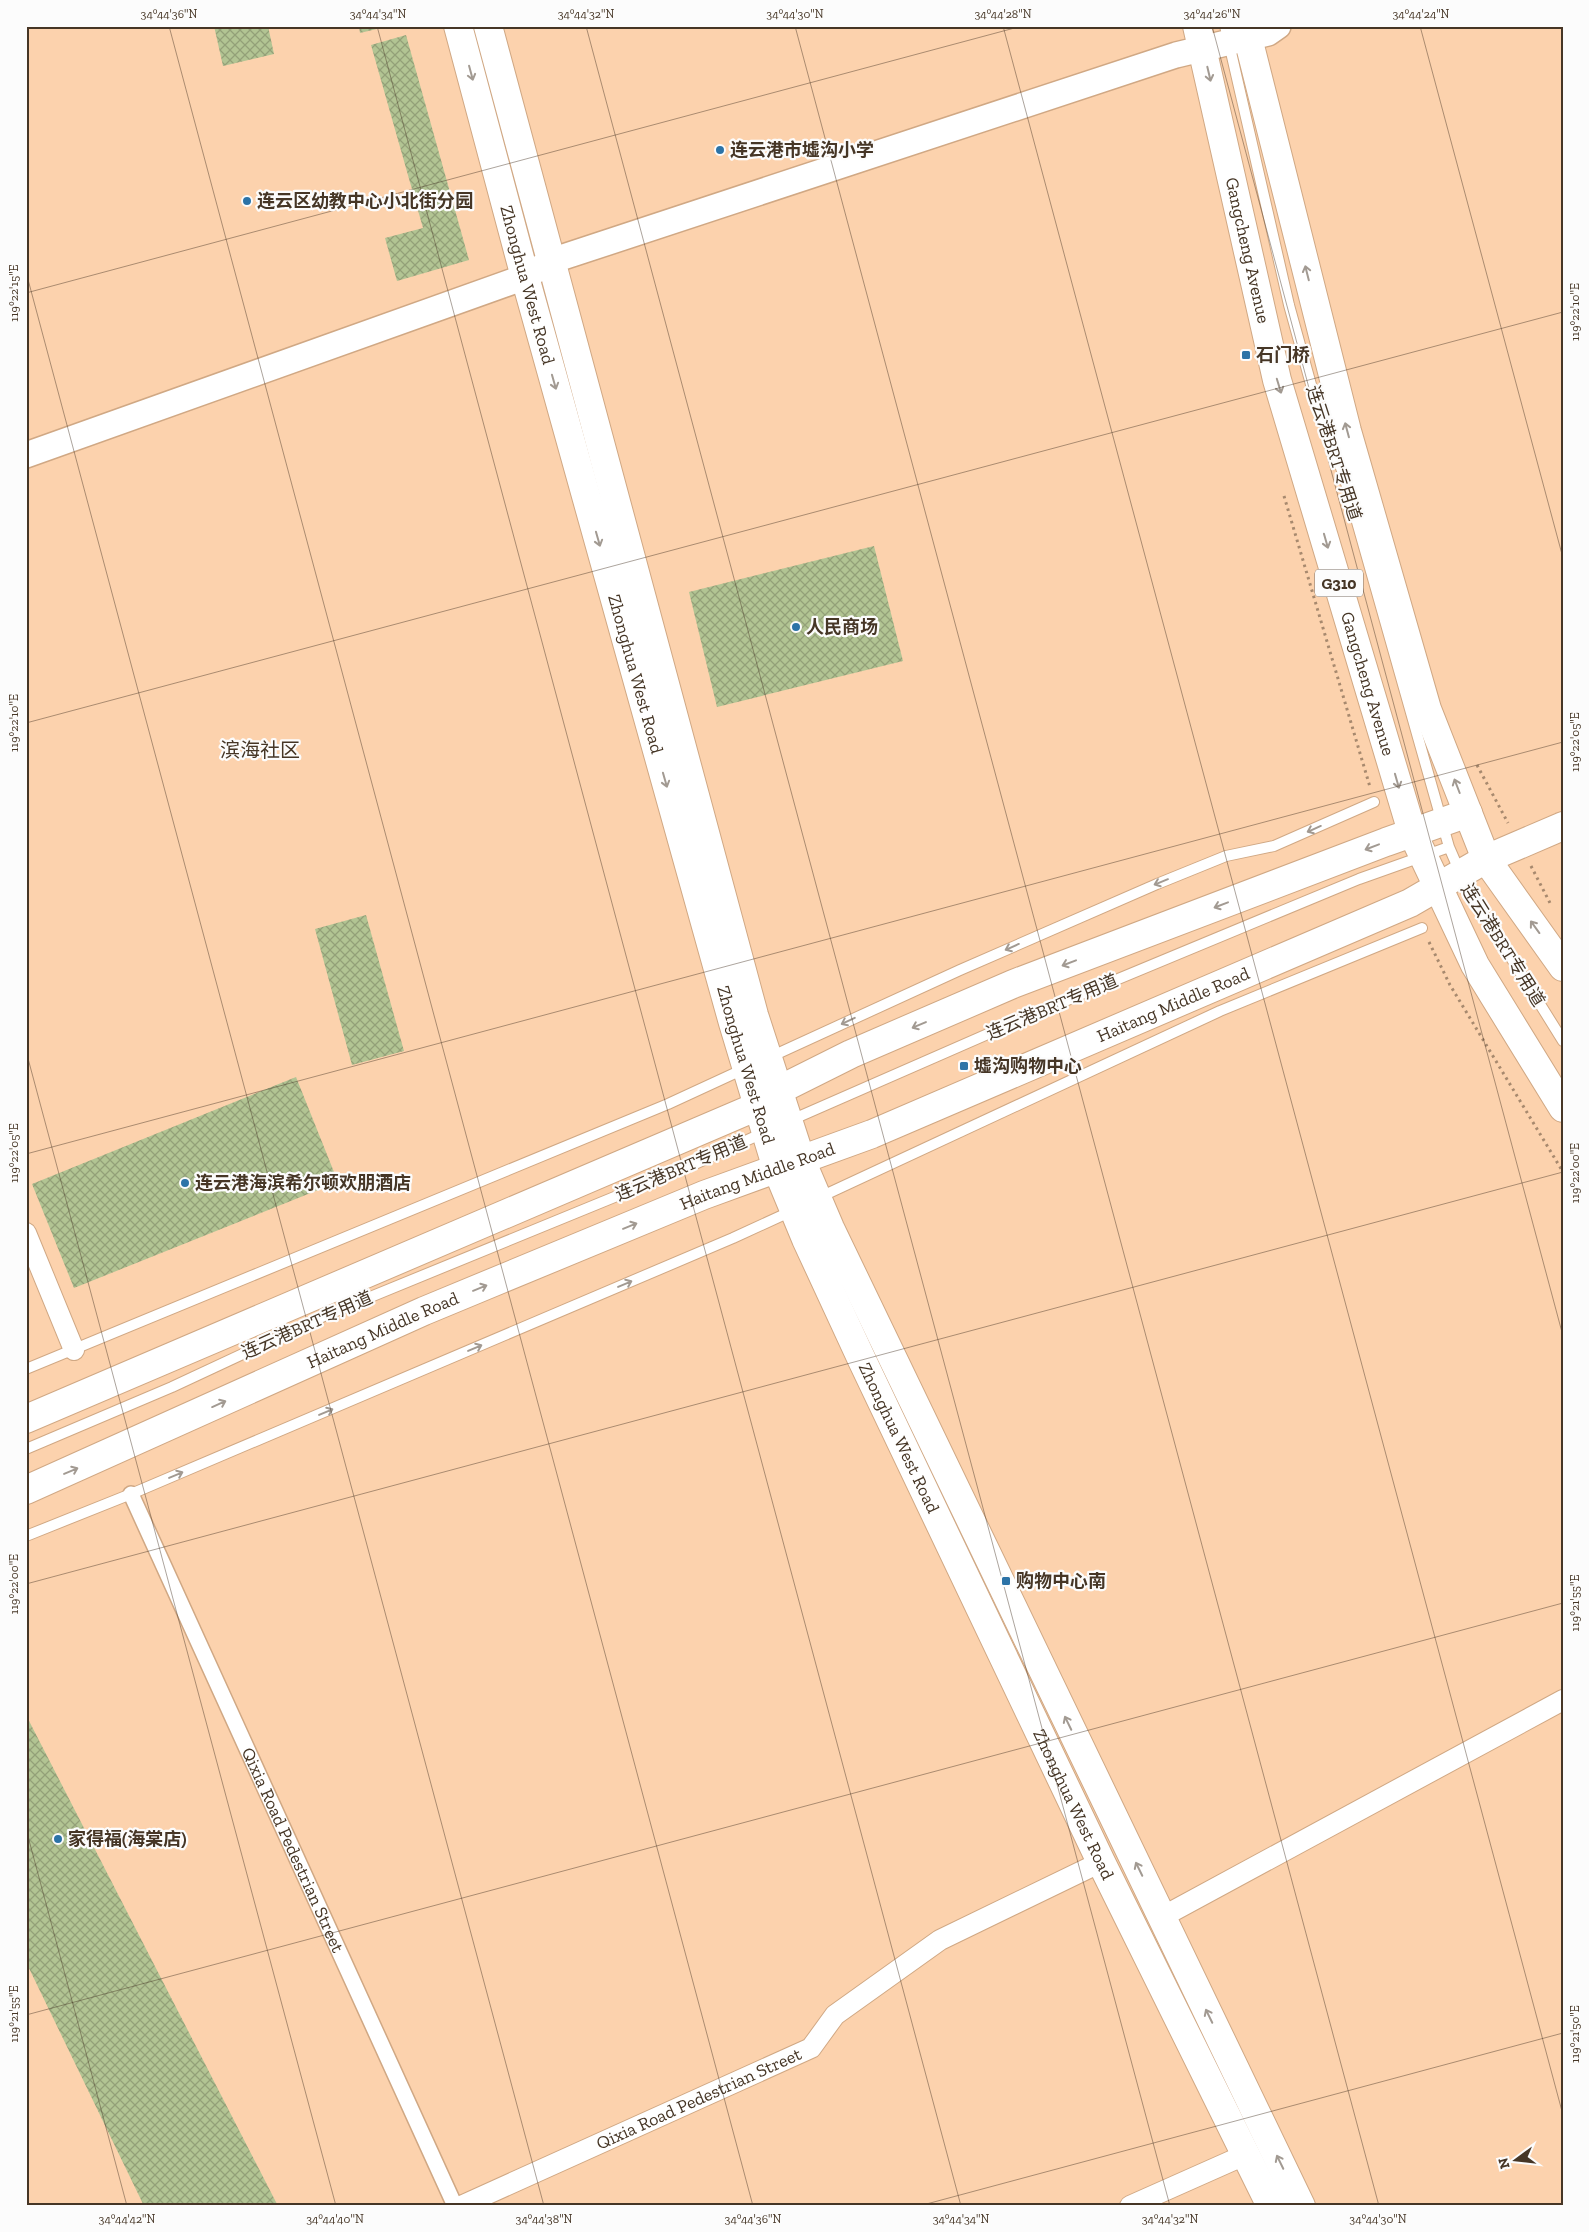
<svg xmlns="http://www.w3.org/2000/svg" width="1589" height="2232" font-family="'Zilla Slab','Noto Sans SC',serif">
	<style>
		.building { fill: url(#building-cross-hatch) }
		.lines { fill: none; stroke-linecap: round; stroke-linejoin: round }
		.service-casing { stroke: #d0a884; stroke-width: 12 }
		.pedestrian-casing { stroke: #d0a884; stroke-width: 18 }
		.minor-casing { stroke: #d0a884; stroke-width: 22 }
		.tertiary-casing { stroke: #d0a884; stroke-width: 28 }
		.secondary-casing { stroke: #d0a884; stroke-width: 30 }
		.primary-casing { stroke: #d0a884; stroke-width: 30 }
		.trunk-casing { stroke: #d0a884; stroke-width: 30 }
		.path { stroke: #a7896e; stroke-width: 3; stroke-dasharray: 2.5 4; stroke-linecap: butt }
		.service { stroke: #fff; stroke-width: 10 }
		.pedestrian { stroke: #fff; stroke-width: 15 }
		.minor { stroke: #fff; stroke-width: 20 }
		.tertiary { stroke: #fff; stroke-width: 25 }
		.secondary { stroke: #fff; stroke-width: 28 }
		.primary { stroke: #fff; stroke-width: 28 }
		.trunk { stroke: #fff; stroke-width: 28 }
		.oneway { stroke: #a29a92 }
		.ticks { fill: none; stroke: #463626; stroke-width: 1; stroke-opacity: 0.45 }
		.poi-dot { fill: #2c73a7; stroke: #fcfcfc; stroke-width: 2 }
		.labels { text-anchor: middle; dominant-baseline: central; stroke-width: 4.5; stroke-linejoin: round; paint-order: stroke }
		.shield { fill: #fcfcfc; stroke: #7d7166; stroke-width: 1 }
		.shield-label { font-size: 16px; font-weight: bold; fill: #463626 }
		.poi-label { font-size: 18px; font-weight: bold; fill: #463626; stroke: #fcfcfc; text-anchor: start }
		.street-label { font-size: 18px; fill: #463626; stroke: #fcfcfc }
		.quarter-label { font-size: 20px; fill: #463626; stroke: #fcfcfc }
		.neatline { fill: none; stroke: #463626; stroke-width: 2 }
		.ticks-label { font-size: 12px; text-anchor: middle; fill: #463626 }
	</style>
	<defs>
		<pattern id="building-cross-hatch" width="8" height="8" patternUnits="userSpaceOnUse" patternTransform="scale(1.25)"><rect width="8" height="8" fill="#b2c493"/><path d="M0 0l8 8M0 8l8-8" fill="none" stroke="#93a078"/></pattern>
	</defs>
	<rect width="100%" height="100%" fill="#fcd2ad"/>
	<!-- building -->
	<path class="building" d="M214 26H268L274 54 223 66Z
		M359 26H385V27L360 33Z
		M406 35 469 260 397 281 385 238 423 228 371 45Z
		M874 546 903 661 717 707 689 592Z
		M366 915 404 1051 352 1065 315 929Z
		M296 1077 338 1182 74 1288 32 1184Z
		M26 1715 278 2206H144L26 1962Z"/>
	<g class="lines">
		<!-- service casing -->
		<g class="service-casing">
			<path id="service" d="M1225 26 1289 305 1315 399 1344 476 1449 847 1465 884 1563 1041
				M768 1058 960 970 1157 884 1226 856 1274 846 1374 802
				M789 1121 1029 1016 1359 879 1449 847
				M818 1198 1220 1011 1422 928
				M26 1369 668 1104 746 1068
				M26 1449 172 1387 324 1316 695 1164 765 1132
				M26 1536 131 1494 733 1238 794 1210"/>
		</g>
		<!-- pedestrian casing -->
		<g class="pedestrian-casing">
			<g id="pedestrian">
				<path id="s1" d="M131 1494 455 2206"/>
			</g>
		</g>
		<!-- minor casing -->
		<g class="minor-casing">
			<g id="minor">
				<path d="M26 1233 74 1350"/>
				<path d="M1162 1917 1563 1700"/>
				<path id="s2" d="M461 2206 811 2048 835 2015 940 1940 1101 1862"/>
				<path d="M1130 2206 1247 2154"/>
			</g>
		</g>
		<!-- tertiary casing -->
		<g class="tertiary-casing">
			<path id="tertiary" d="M26 455 525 277 551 261 1176 55 1268 33 1278 26"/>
		</g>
		<!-- secondary casing -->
		<g class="secondary-casing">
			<g id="secondary">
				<path id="s3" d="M458 26 525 277 733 1023 777 1169 806 1239 862 1360 1101 1862 1271 2206"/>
				<path d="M488 26 754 1015 801 1160 830 1228 1301 2206"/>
				<path d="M1486 859 1563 826"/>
			</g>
		</g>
		<!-- primary casing -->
		<g class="primary-casing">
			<g id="primary">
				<path d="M26 1419 758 1106 779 1090 851 1054 1013 984 1386 842 1468 813"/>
				<path id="s4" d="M26 1490 424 1311 704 1195 872 1134 1410 903 1486 859"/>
			</g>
		</g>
		<!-- trunk casing -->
		<g class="trunk-casing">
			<g id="trunk">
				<path id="s5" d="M1197 26 1277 380 1412 832 1475 965 1563 1108"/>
				<path d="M1245 26 1347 431 1427 709 1486 859 1563 967"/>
			</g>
		</g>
		<!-- path -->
		<path class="path" d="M1284 496 1370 787
			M1477 765 1508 823
			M1531 866 1550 903
			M1429 942 1450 985 1563 1172"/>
		<!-- service -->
		<use href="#service" class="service"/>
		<!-- pedestrian -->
		<use href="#pedestrian" class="pedestrian"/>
		<!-- minor -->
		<use href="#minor" class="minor"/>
		<!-- tertiary -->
		<use href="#tertiary" class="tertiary"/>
		<!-- secondary -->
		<use href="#secondary" class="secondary"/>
		<!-- primary -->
		<use href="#primary" class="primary"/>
		<!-- trunk -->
		<use href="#trunk" class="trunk"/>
	</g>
	<!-- one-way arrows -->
	<defs><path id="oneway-shaft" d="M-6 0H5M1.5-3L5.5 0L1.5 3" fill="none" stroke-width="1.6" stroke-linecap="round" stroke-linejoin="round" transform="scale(1.25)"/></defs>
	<g class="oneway">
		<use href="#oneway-shaft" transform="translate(471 73) rotate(75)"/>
		<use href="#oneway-shaft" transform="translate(1209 74) rotate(77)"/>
		<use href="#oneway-shaft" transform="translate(1307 273) rotate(-104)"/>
		<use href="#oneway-shaft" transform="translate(554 382) rotate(74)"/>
		<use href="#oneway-shaft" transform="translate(1279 386) rotate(73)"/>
		<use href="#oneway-shaft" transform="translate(1347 430) rotate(-105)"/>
		<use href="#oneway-shaft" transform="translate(598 539) rotate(74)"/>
		<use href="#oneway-shaft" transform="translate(1326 541) rotate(74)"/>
		<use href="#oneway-shaft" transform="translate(665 780) rotate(74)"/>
		<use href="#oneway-shaft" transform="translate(1397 781) rotate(74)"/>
		<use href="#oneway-shaft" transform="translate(1457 786) rotate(-111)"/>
		<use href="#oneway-shaft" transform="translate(1314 829) rotate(156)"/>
		<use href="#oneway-shaft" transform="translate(1372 847) rotate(159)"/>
		<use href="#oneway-shaft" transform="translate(1161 882) rotate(158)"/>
		<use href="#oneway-shaft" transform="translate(1221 905) rotate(159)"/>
		<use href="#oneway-shaft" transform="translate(1535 927) rotate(-126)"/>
		<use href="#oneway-shaft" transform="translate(1012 947) rotate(156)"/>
		<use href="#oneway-shaft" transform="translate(1069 963) rotate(159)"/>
		<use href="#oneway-shaft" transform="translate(848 1021) rotate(155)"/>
		<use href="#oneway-shaft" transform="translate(919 1025) rotate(157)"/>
		<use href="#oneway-shaft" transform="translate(630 1226) rotate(-22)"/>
		<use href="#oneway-shaft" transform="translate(625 1284) rotate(-23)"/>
		<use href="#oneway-shaft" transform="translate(480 1288) rotate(-22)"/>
		<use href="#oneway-shaft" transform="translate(475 1348) rotate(-23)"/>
		<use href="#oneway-shaft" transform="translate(219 1404) rotate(-24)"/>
		<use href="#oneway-shaft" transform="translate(326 1412) rotate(-23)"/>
		<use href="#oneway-shaft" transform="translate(71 1471) rotate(-23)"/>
		<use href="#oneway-shaft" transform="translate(176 1475) rotate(-23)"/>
		<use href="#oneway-shaft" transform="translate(1068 1723) rotate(-116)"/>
		<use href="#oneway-shaft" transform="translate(1139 1869) rotate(-116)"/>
		<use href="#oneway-shaft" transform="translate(1209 2016) rotate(-116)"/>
		<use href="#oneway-shaft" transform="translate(1280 2162) rotate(-116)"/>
	</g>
	<!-- ticks -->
	<path class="ticks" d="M169 26 753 2206M377 26 961 2206M586 26 1170 2206M795 26 1379 2206M1003 26 1563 2115M1212 26 1563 1336M1420 26 1563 558M26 272 544 2206M26 293 1022 26M26 723 1563 312M26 1051 336 2206M26 1154 1563 742M26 1584 1563 1172M26 1829 127 2206M26 2015 1563 1603M919 2206 1563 2033"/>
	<!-- markers -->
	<g class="poi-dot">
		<circle cx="720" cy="150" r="5"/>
		<circle cx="247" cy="201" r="5"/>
		<rect x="1241" y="350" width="10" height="10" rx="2.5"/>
		<circle cx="796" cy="627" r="5"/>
		<rect x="959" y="1061" width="10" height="10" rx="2.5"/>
		<circle cx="185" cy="1183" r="5"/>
		<rect x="1001" y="1576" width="10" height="10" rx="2.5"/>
		<circle cx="58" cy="1839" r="5"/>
	</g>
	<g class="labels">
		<!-- shield labels -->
		<rect class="shield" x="1315" y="569.5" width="48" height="27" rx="4"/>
		<g class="shield-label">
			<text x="1339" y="583">G310</text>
		</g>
		<!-- poi labels -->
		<g class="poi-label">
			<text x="730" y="150">连云港市墟沟小学</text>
			<text x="257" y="201">连云区幼教中心小北街分园</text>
			<text x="1256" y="355">石门桥</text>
			<text x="806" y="627">人民商场</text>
			<text x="974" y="1066">墟沟购物中心</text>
			<text x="195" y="1183">连云港海滨希尔顿欢朋酒店</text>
			<text x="1016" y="1581">购物中心南</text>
			<text x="68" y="1839">家得福(海棠店)</text>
		</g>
		<!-- street labels -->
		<g class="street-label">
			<text stroke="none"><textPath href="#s5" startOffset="230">Gangcheng Avenue</textPath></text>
			<text stroke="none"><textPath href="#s3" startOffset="268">Zhonghua West Road</textPath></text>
			<text transform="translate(1334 453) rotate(72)">连云港BRT专用道</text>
			<text stroke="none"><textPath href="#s3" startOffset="672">Zhonghua West Road</textPath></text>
			<text stroke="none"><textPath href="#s5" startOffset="680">Gangcheng Avenue</textPath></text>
			<text transform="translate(1503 945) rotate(58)">连云港BRT专用道</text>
			<text stroke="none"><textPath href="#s4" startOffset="1246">Haitang Middle Road</textPath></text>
			<text transform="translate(1052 1007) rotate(-23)">连云港BRT专用道</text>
			<text stroke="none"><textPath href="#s3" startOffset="1078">Zhonghua West Road</textPath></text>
			<text transform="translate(681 1168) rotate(-23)">连云港BRT专用道</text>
			<text stroke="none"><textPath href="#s4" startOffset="796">Haitang Middle Road</textPath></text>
			<text transform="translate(307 1325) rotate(-24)">连云港BRT专用道</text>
			<text stroke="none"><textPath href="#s4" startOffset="391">Haitang Middle Road</textPath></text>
			<text stroke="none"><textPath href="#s3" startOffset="1482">Zhonghua West Road</textPath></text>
			<text stroke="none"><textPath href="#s3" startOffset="1888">Zhonghua West Road</textPath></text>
			<text stroke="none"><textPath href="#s1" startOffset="391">Qixia Road Pedestrian Street</textPath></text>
			<text stroke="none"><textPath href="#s2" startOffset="261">Qixia Road Pedestrian Street</textPath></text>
		</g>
		<!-- quarter labels -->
		<g class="quarter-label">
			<text x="260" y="750">滨海社区</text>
		</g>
	</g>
	<!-- border -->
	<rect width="1589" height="2232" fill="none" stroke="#fcfcfc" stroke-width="55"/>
	<!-- north arrow -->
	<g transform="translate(1516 2160) rotate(255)" stroke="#fcfcfc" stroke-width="4" paint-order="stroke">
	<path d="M0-4L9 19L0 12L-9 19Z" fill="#463626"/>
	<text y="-8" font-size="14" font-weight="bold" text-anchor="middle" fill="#463626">N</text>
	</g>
	<rect x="28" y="28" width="1534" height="2176" class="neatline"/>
	<g class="ticks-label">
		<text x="169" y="18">34°44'36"N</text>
		<text x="378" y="18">34°44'34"N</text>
		<text x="586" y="18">34°44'32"N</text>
		<text x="795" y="18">34°44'30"N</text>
		<text x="1003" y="18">34°44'28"N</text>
		<text x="1212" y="18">34°44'26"N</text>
		<text x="1421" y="18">34°44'24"N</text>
		<text transform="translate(14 293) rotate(-90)" y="4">119°22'15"E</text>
		<text transform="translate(1575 312) rotate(-90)" y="4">119°22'10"E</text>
		<text transform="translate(14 723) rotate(-90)" y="4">119°22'10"E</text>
		<text transform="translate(1575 742) rotate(-90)" y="4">119°22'05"E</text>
		<text transform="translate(14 1153) rotate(-90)" y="4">119°22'05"E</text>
		<text transform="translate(1575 1173) rotate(-90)" y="4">119°22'00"E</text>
		<text transform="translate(14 1584) rotate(-90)" y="4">119°22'00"E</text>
		<text transform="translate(1575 1603) rotate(-90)" y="4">119°21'55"E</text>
		<text transform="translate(14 2014) rotate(-90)" y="4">119°21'55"E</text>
		<text transform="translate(1575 2034) rotate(-90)" y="4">119°21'50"E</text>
		<text x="127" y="2223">34°44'42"N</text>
		<text x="335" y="2223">34°44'40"N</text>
		<text x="544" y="2223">34°44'38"N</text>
		<text x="753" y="2223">34°44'36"N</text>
		<text x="961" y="2223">34°44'34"N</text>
		<text x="1170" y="2223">34°44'32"N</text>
		<text x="1378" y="2223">34°44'30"N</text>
	</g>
</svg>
